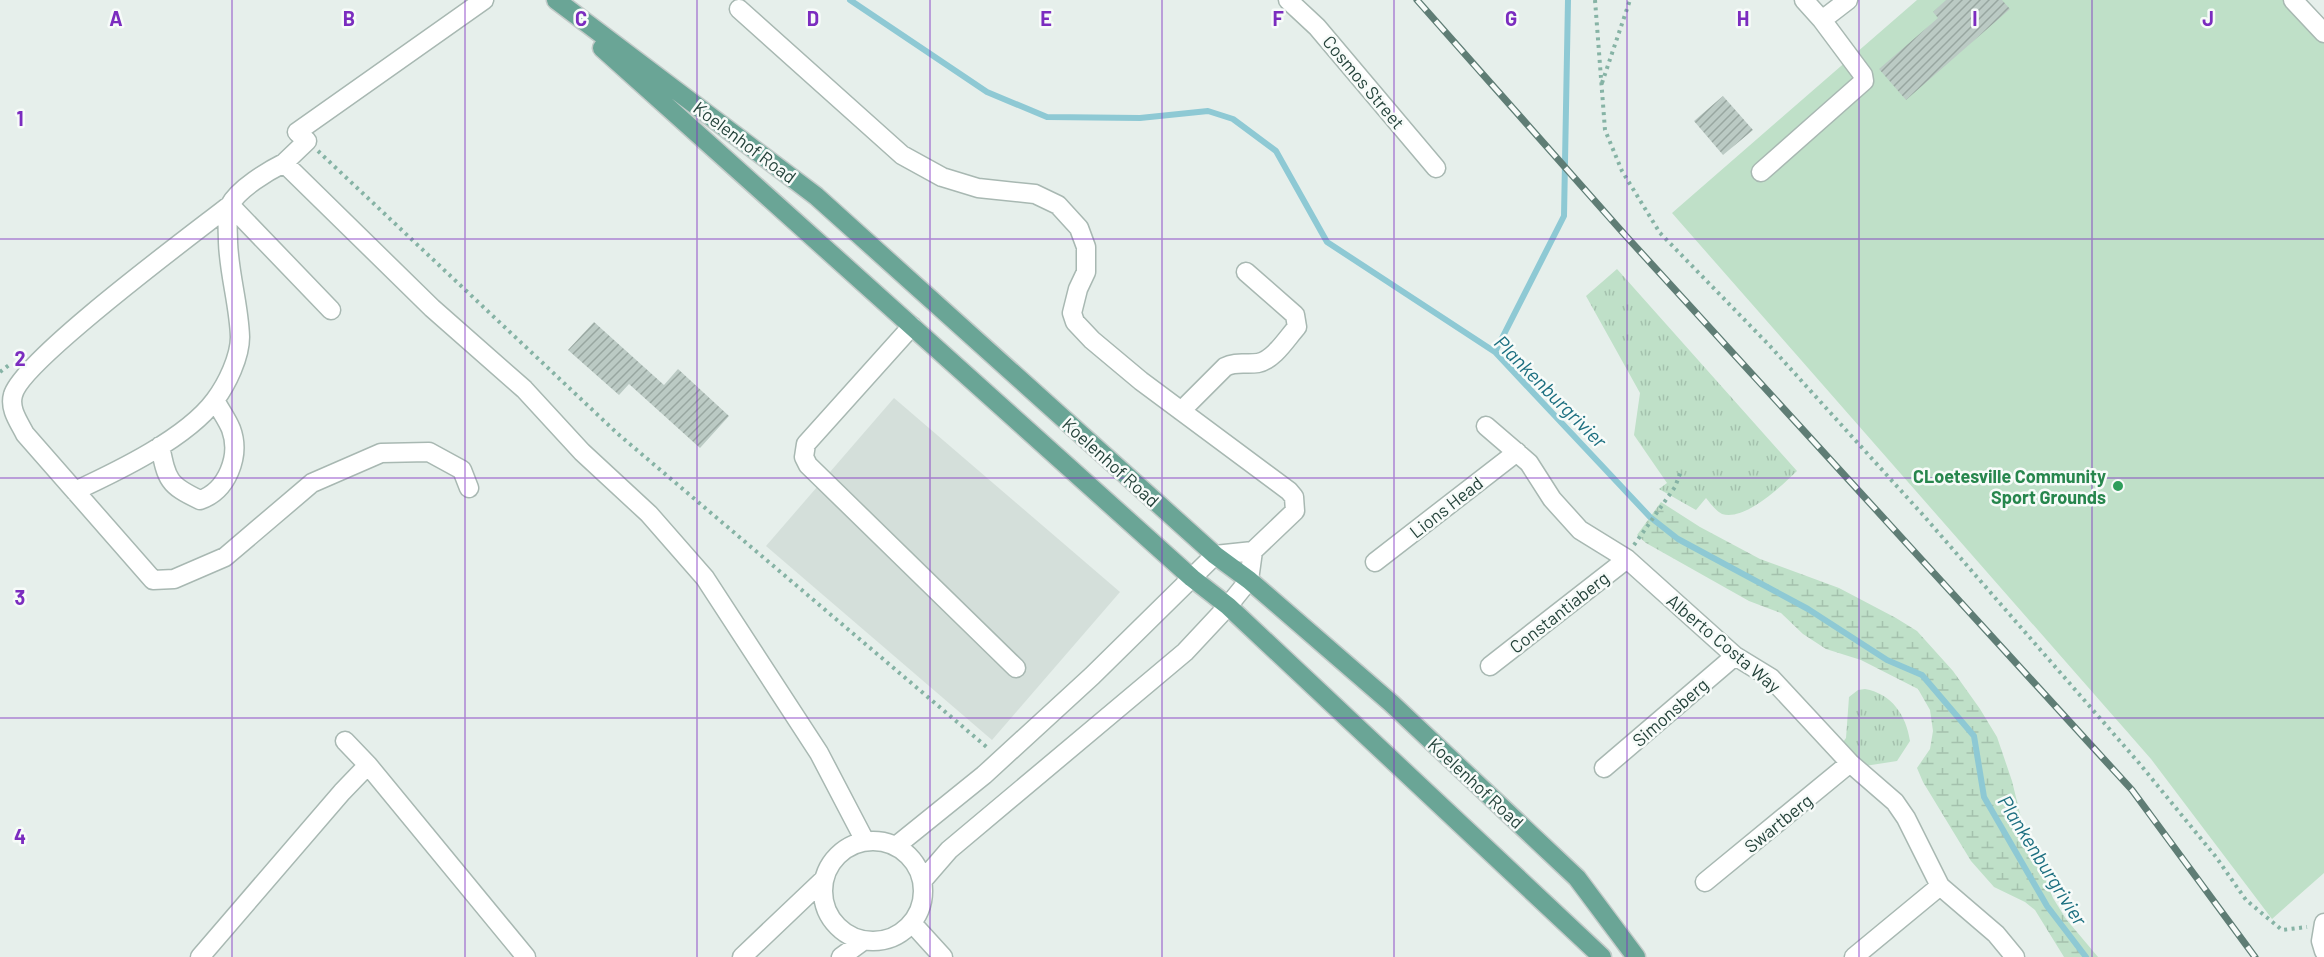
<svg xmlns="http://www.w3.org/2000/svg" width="2324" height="957" font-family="Barlow,sans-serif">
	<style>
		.built { fill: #d4dfda }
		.grass { fill: url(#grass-tufts) }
		.wetland { fill: url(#wetland-marsh) }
		.park { fill: #bfe0c8 }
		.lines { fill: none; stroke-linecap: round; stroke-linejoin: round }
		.stream { stroke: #8ec9d4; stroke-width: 6 }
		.building { fill: url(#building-hatch) }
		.minor-casing { stroke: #a8b8b2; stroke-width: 21 }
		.major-casing { stroke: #c2cac8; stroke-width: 21 }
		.path { stroke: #86b3a5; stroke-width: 4; stroke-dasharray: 3 4.5; stroke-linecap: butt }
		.minor { stroke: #fff; stroke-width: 18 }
		.major { stroke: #6aa596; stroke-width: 18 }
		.rail-casing { stroke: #5f7d75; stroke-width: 7 }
		.rail { stroke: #f7fbf9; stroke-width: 4.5; stroke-dasharray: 14; stroke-linecap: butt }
		.grid { fill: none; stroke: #7b2cbf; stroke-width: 1.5; stroke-opacity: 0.55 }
		.leisure-dot { fill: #2e9e5b; stroke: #f7fbf9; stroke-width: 2 }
		.labels { text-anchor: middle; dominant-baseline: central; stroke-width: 5; stroke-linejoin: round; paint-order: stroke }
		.street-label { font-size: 18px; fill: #24423a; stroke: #f7fbf9 }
		.leisure-label { font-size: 18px; font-weight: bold; fill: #27864d; stroke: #f7fbf9; text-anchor: end }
		.water-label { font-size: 20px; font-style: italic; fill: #1c6f80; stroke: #f7fbf9 }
		.grid-label { font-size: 20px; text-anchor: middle; font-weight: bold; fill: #7b2cbf; stroke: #f7fbf9; stroke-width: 5; stroke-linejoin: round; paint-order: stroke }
	</style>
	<defs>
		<pattern id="grass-tufts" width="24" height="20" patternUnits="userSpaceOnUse" patternTransform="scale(1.5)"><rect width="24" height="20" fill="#bfe0c8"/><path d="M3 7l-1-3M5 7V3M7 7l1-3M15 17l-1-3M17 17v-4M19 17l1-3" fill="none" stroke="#a4c1ad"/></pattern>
		<pattern id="wetland-marsh" width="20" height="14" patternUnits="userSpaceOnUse" patternTransform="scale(1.5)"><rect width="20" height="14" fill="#bfe0c8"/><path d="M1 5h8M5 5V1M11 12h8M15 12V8" fill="none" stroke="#a4c1ad"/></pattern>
		<pattern id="building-hatch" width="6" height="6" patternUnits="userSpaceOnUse" patternTransform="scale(1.5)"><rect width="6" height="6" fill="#bbcac4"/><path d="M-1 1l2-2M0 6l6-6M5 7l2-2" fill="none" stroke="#98a6a0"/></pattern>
	</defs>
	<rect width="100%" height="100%" fill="#e6efeb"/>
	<!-- built -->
	<path class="built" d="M894 398 1120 592 992 740 766 546Z"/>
	<!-- grass -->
	<path class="grass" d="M1617 269 1797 471C1781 486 1746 521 1722 514 1716 511 1710 503 1706 498L1696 510 1659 489 1667 483 1634 435 1640 393 1586 296Z
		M1865 689C1892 694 1906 715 1910 741L1897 761 1865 766 1843 742 1846 738 1849 697 1858 690Z"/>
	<!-- wetland -->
	<path class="wetland" d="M1661 502 1700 527 1760 559 1839 588 1896 618 1917 631 1953 671 1980 709 1997 737 2012 781 2023 826 2053 898 2066 919 2098 957H2064L2035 910 2025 902 1994 887 1971 861 1923 782 1917 768 1930 749 1933 731 1930 710 1918 689 1861 660 1826 649 1803 634 1781 613 1749 601 1646 543 1637 535Z"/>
	<!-- park -->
	<path class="park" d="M1917 0H2284L2324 43V873L2272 919 2151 759 1672 213Z"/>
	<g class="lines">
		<!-- stream -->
		<path class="stream" d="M850 0 987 92 1047 117 1140 118 1208 111 1233 119 1276 151 1327 242 1495 352 1650 517 1678 539 1808 609 1887 660 1922 675 1974 736 1984 797 2047 906 2086 957
			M1495 352 1564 216 1568 0"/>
	</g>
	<!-- building -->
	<path class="building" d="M1946 0H2002L2010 9 1906 100 1879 69 1938 18 1933 12Z
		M1723 96 1753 130 1723 155 1694 121Z
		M594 322 664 385 678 369 729 416 700 448 629 384 619 395 568 350Z"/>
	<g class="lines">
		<!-- minor casing -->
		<g class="minor-casing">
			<path id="minor" d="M1288 0 1317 27 1436 168
				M2293 0 2324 33
				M739 9 902 155 942 177 978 188 1035 194 1058 205 1079 228 1086 247V272L1078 289 1072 313 1075 322 1092 340 1141 381 1289 491 1294 497 1295 511 1253 551 1249 580 1228 606 1185 652 949 850 923 880
				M1822 20 1848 0
				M284 163 307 141 297 132 484 0
				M1761 172 1864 81 1863 75 1822 20 1804 0
				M331 310 230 205C193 234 21 361 13 395 9 409 19 422 25 434L153 580 174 579 225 557 312 483 381 453 429 452 462 470 469 488
				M912 326 806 444 804 457 808 465 1016 668
				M1181 411 1225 367C1236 361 1246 365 1258 363 1274 360 1287 338 1297 327L1295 315 1246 272
				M1486 426 1529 463 1552 499 1580 530 1627 559 1735 656 1771 678 1850 763 1895 802 1906 818 1940 886 1996 934 2015 957
				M160 446C167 480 168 485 200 500 227 491 241 456 231 429 227 419 220 410 215 400
				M75 491C118 471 187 438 215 400 227 384 240 357 240 337 239 305 229 274 228 242 228 231 226 215 230 205 238 189 268 171 284 163L432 308 524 389 582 452 649 514 705 578 819 753 865 841
				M1375 562 1517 452
				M1490 666 1627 559
				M345 741 368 765 526 957
				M1604 768 1735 656
				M823 891a50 50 0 1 1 100 0a50 50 0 1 1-100 0Z
				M896 846 984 775 1092 676 1215 555 1253 551
				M1705 882 1850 763
				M912 923 943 957
				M2324 923 2321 941 2324 951
				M200 957 342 792 368 765
				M742 957 823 880
				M841 957 863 941
				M1854 957 1940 886"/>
		</g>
		<!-- major casing -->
		<g class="major-casing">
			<path id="major" d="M556 0 816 196 1215 555 1249 580 1391 703 1577 878 1636 957
				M602 48 1192 578 1228 606 1602 957"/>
		</g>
		<!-- path -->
		<path class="path" d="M1595 0 1605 130 1622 171 1660 233 1769 345 1923 515 2139 763 2216 857 2246 900 2282 930 2307 927
			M1602 83 1630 0
			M318 151 618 434 989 749
			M0 372 9 365
			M1634 545 1675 487 1681 471"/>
		<!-- minor -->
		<use href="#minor" class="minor"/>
		<!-- major -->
		<use href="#major" class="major"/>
		<!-- rail casing -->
		<g class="rail-casing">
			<path id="rail" d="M1417 0 1625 235 2132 790 2255 957"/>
		</g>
		<!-- rail -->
		<use href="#rail" class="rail"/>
	</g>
	<!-- grid -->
	<path class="grid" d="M232 0V957M465 0V957M697 0V957M930 0V957M1162 0V957M1394 0V957M1627 0V957M1859 0V957M2092 0V957M0 239H2324M0 478H2324M0 718H2324"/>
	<!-- markers -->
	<circle class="leisure-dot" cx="2118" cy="486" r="6"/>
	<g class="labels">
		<!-- street labels -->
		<g class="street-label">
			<text transform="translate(1364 82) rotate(50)">Cosmos Street</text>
			<text transform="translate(745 142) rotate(37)">Koelenhof Road</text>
			<text transform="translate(1111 462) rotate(42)">Koelenhof Road</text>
			<text transform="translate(1446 507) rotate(-38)">Lions Head</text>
			<text transform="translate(1559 612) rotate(-38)">Constantiaberg</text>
			<text transform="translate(1724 643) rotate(40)">Alberto Costa Way</text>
			<text transform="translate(1670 712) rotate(-41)">Simonsberg</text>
			<text transform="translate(1476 783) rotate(43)">Koelenhof Road</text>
			<text transform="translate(1778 823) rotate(-39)">Swartberg</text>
		</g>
		<!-- leisure labels -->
		<g class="leisure-label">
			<text x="2106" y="476">CLoetesville Community<tspan x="2106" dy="21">Sport Grounds</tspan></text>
		</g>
		<!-- water labels -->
		<g class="water-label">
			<text transform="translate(1551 391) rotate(45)">Plankenburgrivier</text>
			<text transform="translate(2043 860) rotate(58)">Plankenburgrivier</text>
		</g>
	</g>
	<g class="grid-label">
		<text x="116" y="26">A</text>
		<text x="349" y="26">B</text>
		<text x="581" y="26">C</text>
		<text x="813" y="26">D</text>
		<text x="1046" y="26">E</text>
		<text x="1278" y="26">F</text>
		<text x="1511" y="26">G</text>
		<text x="1743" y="26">H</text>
		<text x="1975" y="26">I</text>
		<text x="2208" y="26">J</text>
		<text x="20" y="126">1</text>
		<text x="20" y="366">2</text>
		<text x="20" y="605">3</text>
		<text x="20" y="844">4</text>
	</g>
</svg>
